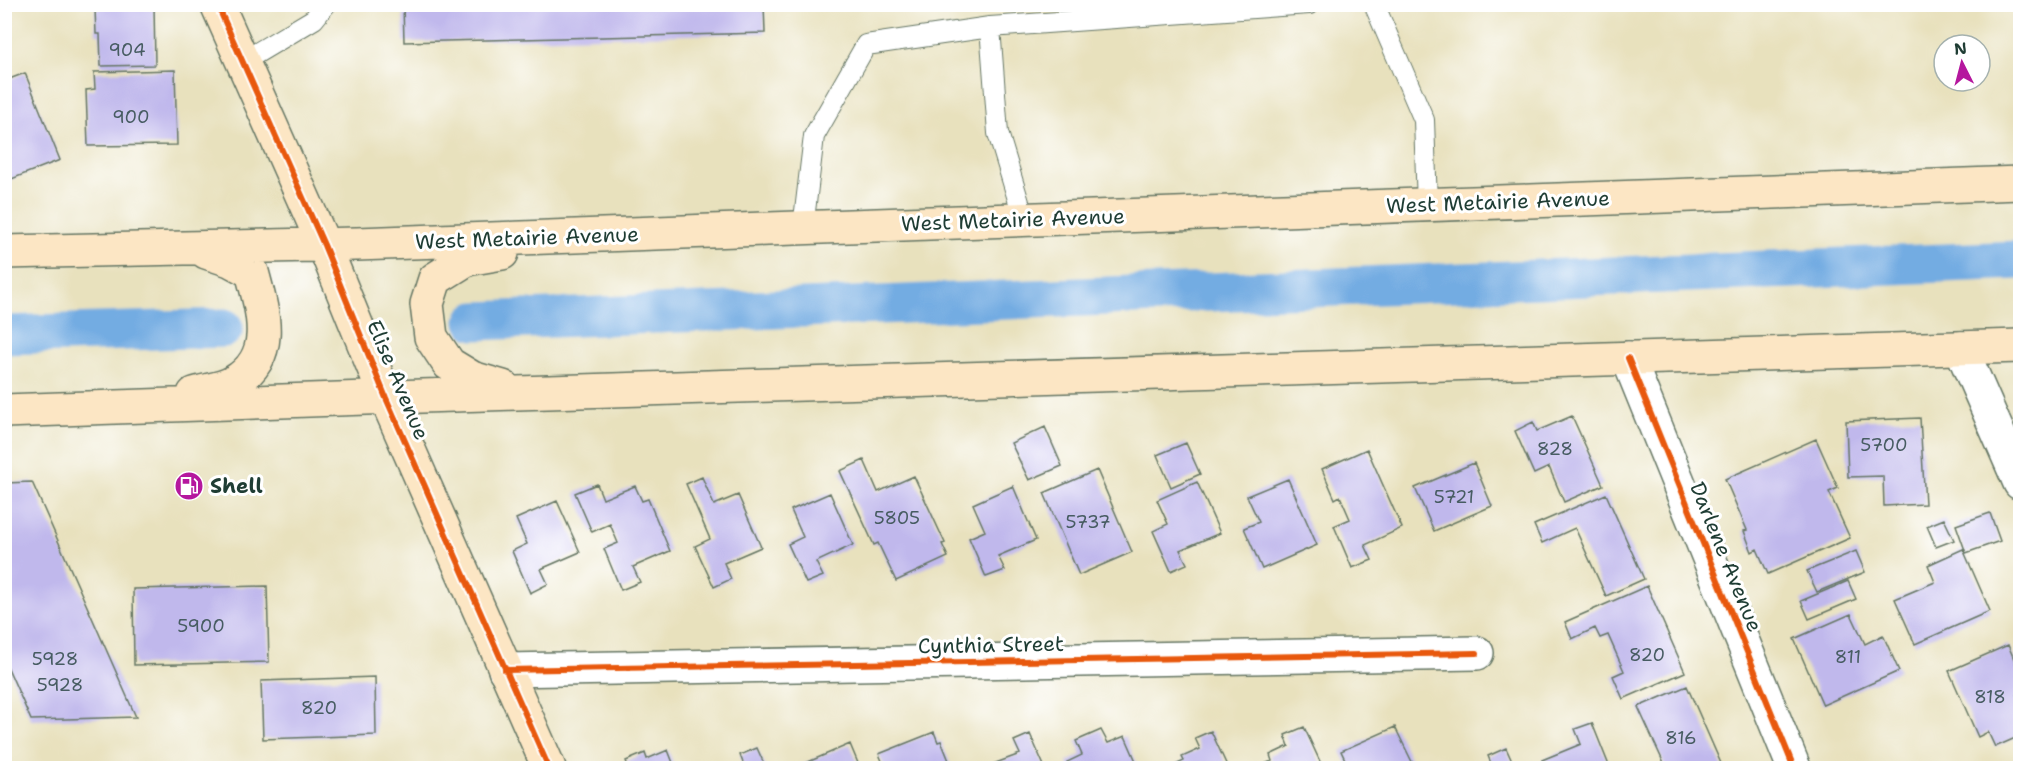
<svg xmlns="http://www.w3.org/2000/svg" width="2025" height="773" font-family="'Shantell Sans',sans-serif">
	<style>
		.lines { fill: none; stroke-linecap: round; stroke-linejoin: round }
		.canal { stroke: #73ace2; stroke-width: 39 }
		.building { fill: #c0b8ec }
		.lane-casing { stroke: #657664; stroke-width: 22 }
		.street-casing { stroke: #657664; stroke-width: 36 }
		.secondary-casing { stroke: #657664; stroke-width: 36 }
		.lane { stroke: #fff; stroke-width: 20 }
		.street { stroke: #fff; stroke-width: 33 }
		.secondary { stroke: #fce6c4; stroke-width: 33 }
		.cycleway-casing { stroke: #fff; stroke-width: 10 }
		.cycleway { stroke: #e8590c; stroke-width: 6 }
		.labels { text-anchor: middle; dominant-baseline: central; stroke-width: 6; stroke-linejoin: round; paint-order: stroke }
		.number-label { font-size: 18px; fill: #475c62 }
		.street-label { font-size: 21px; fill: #1f3d34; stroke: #fff }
		.poi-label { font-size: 21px; font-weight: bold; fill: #1f3d34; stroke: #fff; text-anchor: start }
	</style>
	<rect width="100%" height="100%" fill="#fff"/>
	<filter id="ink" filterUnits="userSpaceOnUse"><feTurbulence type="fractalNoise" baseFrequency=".0167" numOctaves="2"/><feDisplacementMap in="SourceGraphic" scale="12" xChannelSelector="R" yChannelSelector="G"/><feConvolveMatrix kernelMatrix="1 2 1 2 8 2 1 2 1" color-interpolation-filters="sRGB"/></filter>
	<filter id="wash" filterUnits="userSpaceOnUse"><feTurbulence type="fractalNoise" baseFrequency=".008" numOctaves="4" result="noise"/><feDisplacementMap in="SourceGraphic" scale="24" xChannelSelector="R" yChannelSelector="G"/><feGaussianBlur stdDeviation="1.35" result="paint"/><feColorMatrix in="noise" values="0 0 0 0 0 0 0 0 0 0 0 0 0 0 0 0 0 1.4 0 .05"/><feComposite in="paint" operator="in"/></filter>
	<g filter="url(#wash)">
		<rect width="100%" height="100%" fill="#e8e1bd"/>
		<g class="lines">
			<!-- canal -->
			<path class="canal" d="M475 321 2020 260
				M4 335 224 328"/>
		</g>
		<g id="blocks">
			<!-- building -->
			<path class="building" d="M99 4H154L155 65 101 66 100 34H96L95 9 99 10Z
				M403 4H764L765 33 404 42Z
				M175 70 177 145 88 146 86 90 95 89 94 72Z
				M25 73 60 160 4 182V81Z
				M1572 416 1603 485 1564 502 1549 467 1534 474 1515 431 1533 422 1537 431Z
				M1920 418 1925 504 1884 506 1883 476 1848 477 1846 421Z
				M1045 427 1062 466 1029 480 1011 443Z
				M1816 439 1838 488 1829 492 1850 538 1768 574 1757 549 1752 552 1744 531 1747 530 1725 479Z
				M1186 443 1200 474 1171 487 1157 455Z
				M1367 449 1402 528 1365 545 1372 560 1352 568 1334 526 1350 519 1340 496 1335 499 1322 469Z
				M864 460 878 492 914 476 945 543 942 544 948 557 896 581 878 543 874 545 840 471Z
				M1474 463 1492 506 1434 531 1415 488Z
				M1097 470 1132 552 1079 575 1044 493Z
				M702 477 714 505 738 495 761 547 724 563 731 579 714 587 695 546 710 539 686 484Z
				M1288 479 1317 545 1262 569 1244 528 1259 522 1247 496Z
				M32 482 136 717 31 720 4 659V483Z
				M1197 482 1220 533 1180 550 1187 564 1171 571 1153 531 1168 524 1157 500Z
				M597 484 603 499 635 486 642 501 648 499 670 551 633 567 640 582 621 590 604 549 618 543 610 524 592 532 575 493Z
				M1013 486 1036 540 998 556 1005 570 986 577 969 538 985 531 973 504Z
				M830 493 853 545 816 562 823 576 806 583 788 544 803 537 791 510Z
				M1606 494 1644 579 1606 596 1575 528 1542 543 1534 525Z
				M557 501 580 552 541 569 548 584 530 593 512 551 527 544 516 519Z
				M1990 513 2000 541 1966 553 1956 525Z
				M1944 519 1954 540 1936 547 1927 526Z
				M1963 549 1990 611 1915 644 1895 599 1935 582 1928 565Z
				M1856 551 1865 572 1817 592 1807 571Z
				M1848 581 1856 599 1809 619 1801 601Z
				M267 586 269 662 134 665 133 589Z
				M1647 586 1685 672 1623 699 1613 676 1624 671 1608 635 1600 638 1595 628 1572 639 1565 622Z
				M1851 614 1865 644 1883 635 1899 671 1823 705 1794 639Z
				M2008 645 2020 673V691L2017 693 2020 701V736L1995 747 1988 732 1978 737 1949 671Z
				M375 677 376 735 263 739 261 681Z
				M1687 686 1723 768H1666L1638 707Z
				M1592 723 1610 768H1546L1542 760 1581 744 1575 729Z
				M1304 727 1323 768H1254L1272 761 1270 755 1289 746 1285 735Z
				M1395 727 1415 768H1349L1341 751Z
				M1101 730 1108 743 1125 736 1139 768H1070L1067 762 1082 755 1076 741Z
				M1211 731 1228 768H1169L1184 761 1182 757 1200 749 1195 738Z
				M934 732 938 742 941 741 952 768H885L879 754Z
				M1030 734 1045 768H994L993 764 1020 754 1014 741Z
				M850 744 860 768H794Z
				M757 748 766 768H745L740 755Z
				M1506 748 1515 768H1493L1488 756Z
				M668 750 675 768H623L628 766 626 761 645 753 647 759Z"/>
		</g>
	</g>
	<g filter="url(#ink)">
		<use href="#blocks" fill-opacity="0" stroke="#657664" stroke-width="1.5"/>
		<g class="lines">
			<!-- lane casing -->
			<g class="lane-casing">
				<path id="lane" d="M1374 4 1424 120 1427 205
					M242 62 314 19 326 4
					M1024 219 998 133 990 27 1309 4
					M803 228 814 136 866 45 990 27"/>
			</g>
			<!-- street casing -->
			<g class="street-casing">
				<path id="street" d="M1961 348 2020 483
					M1628 358 1794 768
					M505 670 1477 653"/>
			</g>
			<!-- secondary casing -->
			<g class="secondary-casing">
				<path id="secondary" d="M217 4 324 245 386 398 549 768
					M4 252 357 244 2020 183
					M502 253 467 259 435 279 427 304 431 337 449 364 472 378 503 387
					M194 394C206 390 223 389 234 382 277 356 263 313 252 272L230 260 206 252
					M4 411 422 396 2020 346"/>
			</g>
			<!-- lane -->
			<use href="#lane" class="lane"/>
			<!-- street -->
			<use href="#street" class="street"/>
			<!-- secondary -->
			<use href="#secondary" class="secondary"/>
			<!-- cycleway casing -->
			<g class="cycleway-casing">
				<path id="cycleway" d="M217 4 324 245 386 398 549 768
					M1628 358 1794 768
					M505 670 1477 653"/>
			</g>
			<!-- cycleway -->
			<use href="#cycleway" class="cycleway"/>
		</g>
	</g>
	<!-- icons -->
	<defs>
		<g id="fuel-disc" transform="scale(1.5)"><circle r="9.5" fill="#b5179e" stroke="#fff"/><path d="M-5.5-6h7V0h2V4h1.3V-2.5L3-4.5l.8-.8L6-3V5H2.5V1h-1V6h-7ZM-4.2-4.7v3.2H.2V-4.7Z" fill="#fff"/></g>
	</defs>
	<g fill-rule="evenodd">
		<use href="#fuel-disc" x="189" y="486"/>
	</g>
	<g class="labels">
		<!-- number labels -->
		<g class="number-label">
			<text x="127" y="50">904</text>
			<text x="131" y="117">900</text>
			<text x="1884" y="445">5700</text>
			<text x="1555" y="449">828</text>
			<text x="1454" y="497">5721</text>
			<text x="897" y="518">5805</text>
			<text x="1088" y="522">5737</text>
			<text x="201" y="626">5900</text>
			<text x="1647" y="655">820</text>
			<text x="1848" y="657">811</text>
			<text x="55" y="659">5928</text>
			<text x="60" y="685">5928</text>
			<text x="1990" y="697">818</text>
			<text x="319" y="708">820</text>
			<text x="1681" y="738">816</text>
		</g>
		<!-- street labels -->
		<g class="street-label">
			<text transform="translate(1498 202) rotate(-2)">West Metairie Avenue</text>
			<text transform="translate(1013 220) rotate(-2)">West Metairie Avenue</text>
			<text transform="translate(527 238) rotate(-2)">West Metairie Avenue</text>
			<text transform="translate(398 380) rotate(67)">Elise Avenue</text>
			<text transform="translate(1726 557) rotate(68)">Darlene Avenue</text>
			<text transform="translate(991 645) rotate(-1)">Cynthia Street</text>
		</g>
		<!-- poi labels -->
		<g class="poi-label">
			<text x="210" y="486">Shell</text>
		</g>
	</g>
	<!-- margin -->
	<rect width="2025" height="773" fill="none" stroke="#fff" stroke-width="24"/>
	<!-- north arrow -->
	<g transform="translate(1962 63) rotate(354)"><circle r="28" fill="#ffffff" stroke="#a5b1ae" stroke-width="1.5"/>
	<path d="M0-4.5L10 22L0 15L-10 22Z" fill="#b5179e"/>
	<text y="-9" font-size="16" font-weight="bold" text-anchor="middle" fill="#1f3d34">N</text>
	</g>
</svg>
